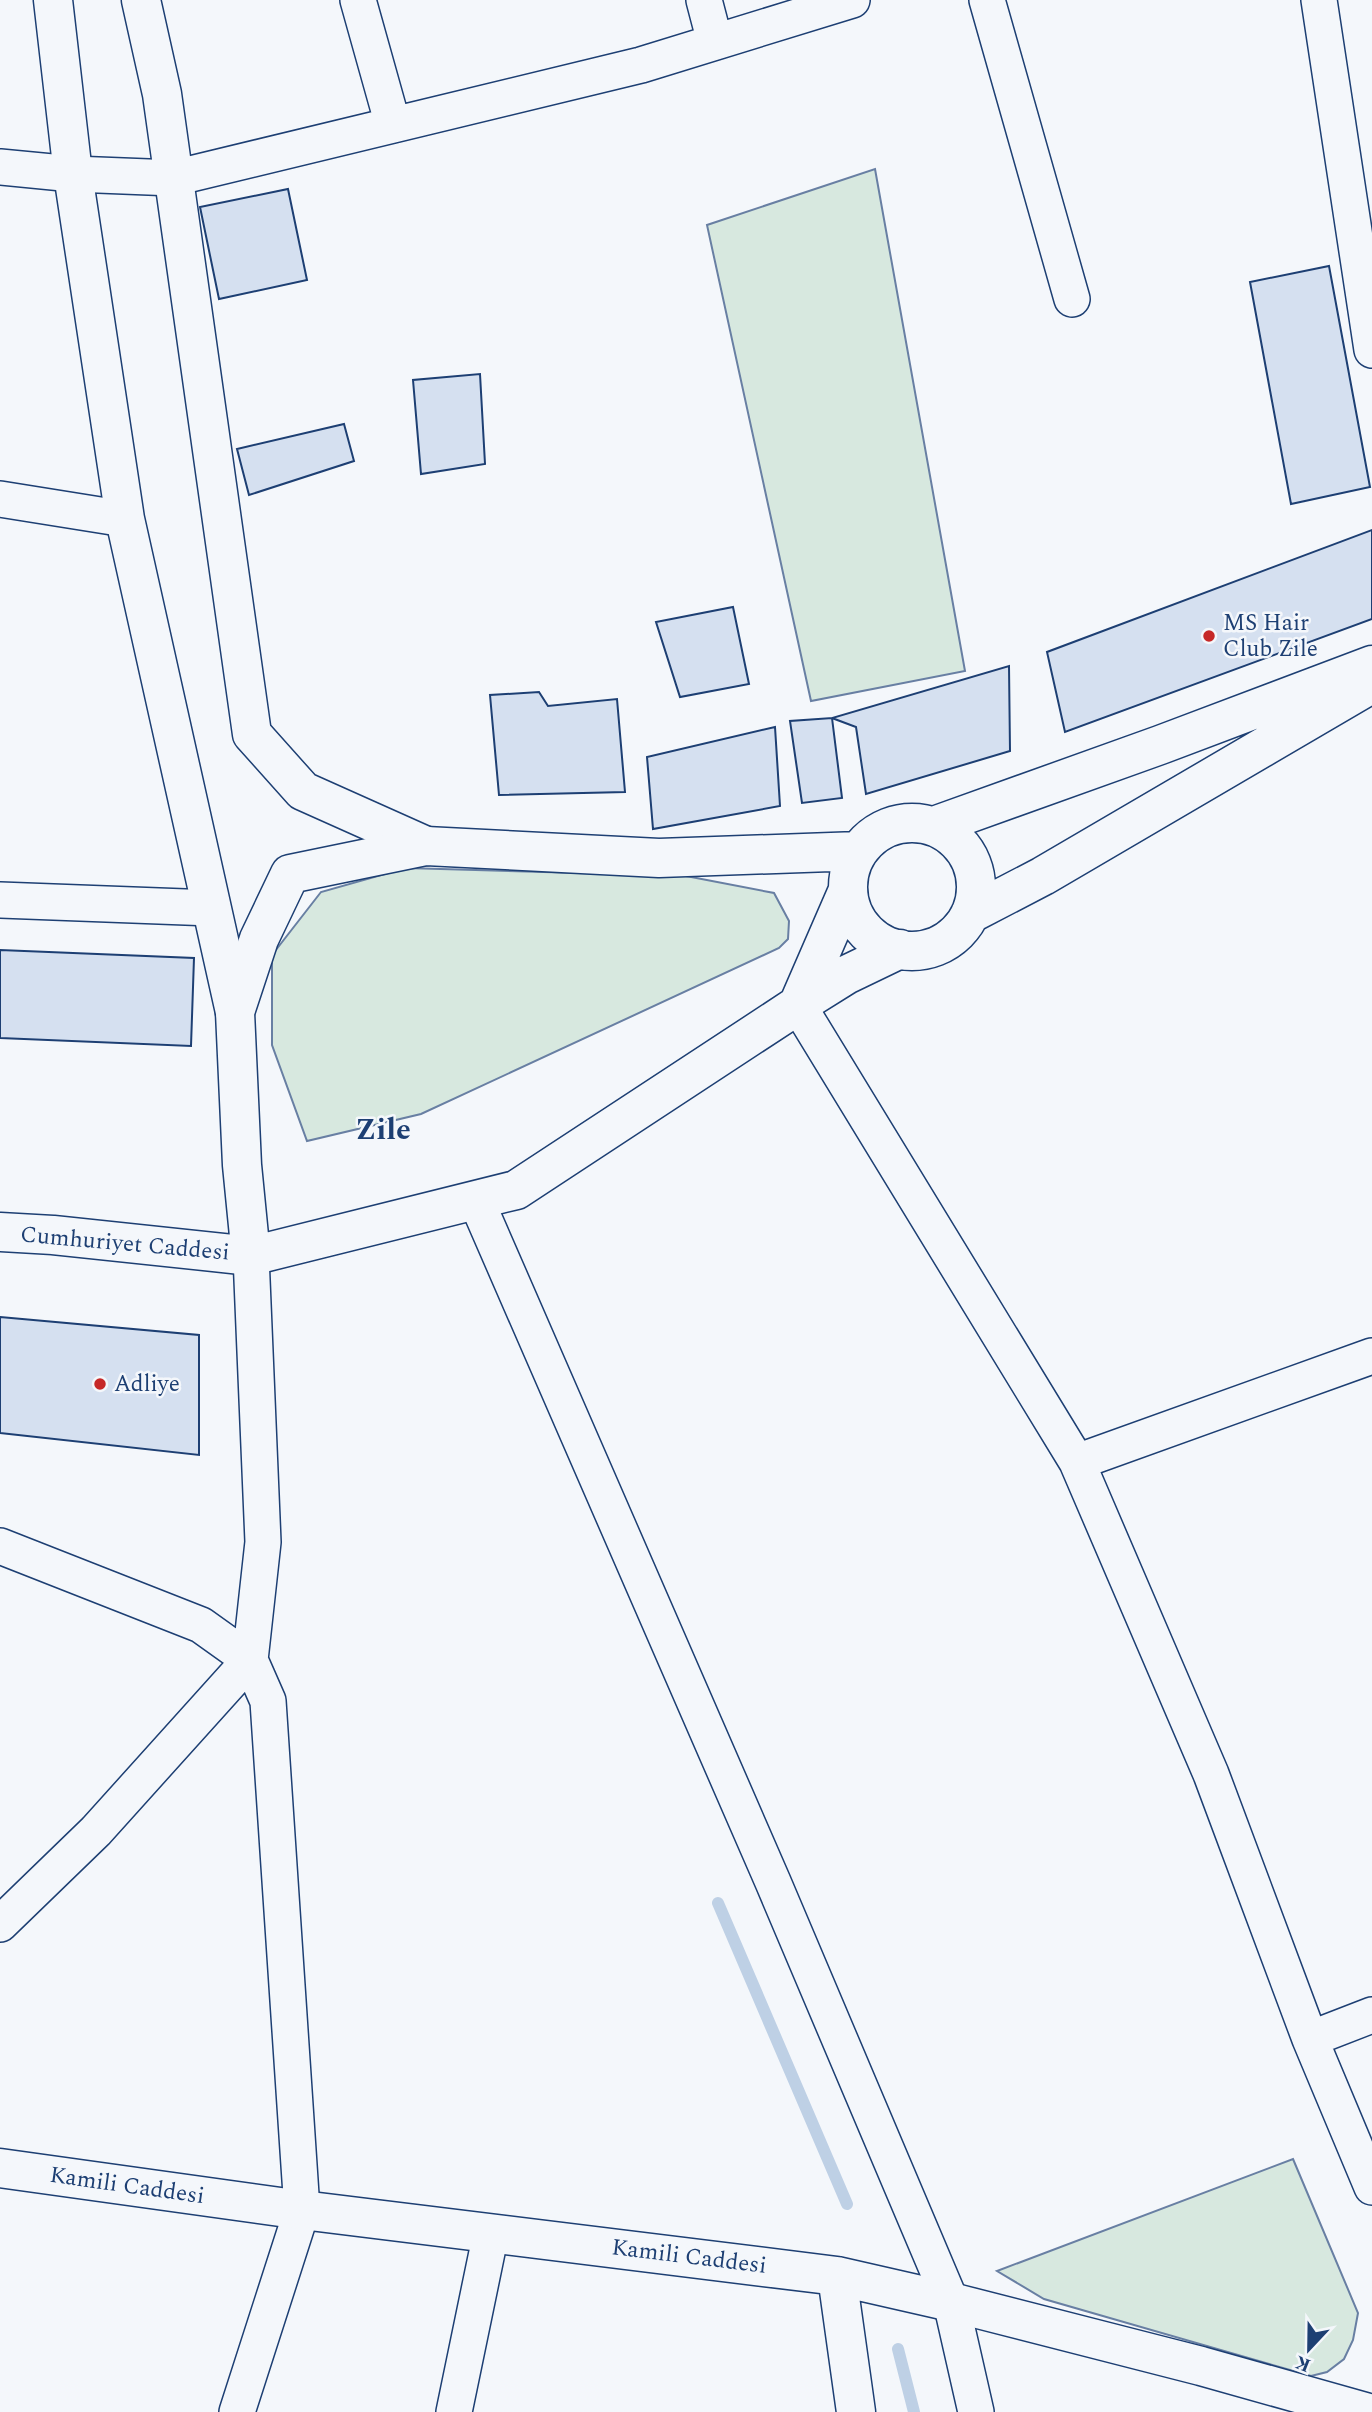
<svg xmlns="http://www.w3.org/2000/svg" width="1372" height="2412" font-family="Spectral,serif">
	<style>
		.green { fill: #d7e8df; stroke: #687fa3; stroke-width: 2 }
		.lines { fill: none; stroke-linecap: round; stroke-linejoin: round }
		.stream { stroke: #bed0e5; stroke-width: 12 }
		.building { fill: #d5e0f0; stroke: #1d3f73; stroke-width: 2 }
		.minor-casing { stroke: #1d3f73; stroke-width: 38 }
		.tertiary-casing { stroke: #1d3f73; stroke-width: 41 }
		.secondary-casing { stroke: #1d3f73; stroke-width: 41 }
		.minor { stroke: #f4f7fb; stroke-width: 35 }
		.tertiary { stroke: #f4f7fb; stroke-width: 38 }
		.secondary { stroke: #f4f7fb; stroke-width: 38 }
		.poi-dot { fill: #c62828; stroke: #f4f7fb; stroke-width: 2.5 }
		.labels { text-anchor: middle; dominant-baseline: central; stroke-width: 5; stroke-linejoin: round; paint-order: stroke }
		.poi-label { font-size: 23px; fill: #1d3f73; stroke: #f4f7fb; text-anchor: start }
		.street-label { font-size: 23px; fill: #1d3f73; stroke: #f4f7fb }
		.district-label { font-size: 30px; font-weight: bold; fill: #1d3f73; stroke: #f4f7fb }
	</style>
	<rect width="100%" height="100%" fill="#f4f7fb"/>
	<!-- green -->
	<path class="green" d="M875 169 965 671 811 701 707 225Z
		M406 868 686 876 774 893 789 921 788 939 779 948 421 1114 307 1141 272 1045V955L321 892Z
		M1293 2159 1358 2313 1353 2340 1344 2359 1327 2372 1311 2376 1044 2299 997 2271Z"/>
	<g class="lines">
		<!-- stream -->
		<path class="stream" d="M718 1903 847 2204
			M898 2349 914 2412"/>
	</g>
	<!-- building -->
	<path class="building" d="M288 189 307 280 219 299 200 207Z
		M1329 266 1370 487 1291 504 1250 282Z
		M480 374 485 464 421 474 413 380Z
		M344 424 354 461 249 495 237 449Z
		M1372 530V619L1065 732 1047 652Z
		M733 607 749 684 680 697 656 622Z
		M1009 666 1010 751 866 794 856 727 832 718Z
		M539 692 548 706 617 699 625 792 499 795 490 695Z
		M832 718 842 798 802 803 790 721Z
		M775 727 780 806 653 829 647 757Z
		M0 950 194 958 191 1046 0 1038Z
		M0 1317 199 1335V1455L0 1433Z"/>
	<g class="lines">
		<!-- minor casing -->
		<g class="minor-casing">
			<path id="minor" d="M358 0 393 125
				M704 0 715 42
				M987 0 1072 299
				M1319 0 1372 350
				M0 167 73 174 174 178 641 65 852 0
				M0 499 125 519
				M0 900 212 908
				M798 1005 1077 1462 1211 1774 1310 2039 1372 2187
				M476 1200 773 1882 951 2302 976 2412
				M1077 1462 1372 1356
				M0 1546 201 1625 250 1660
				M0 1924 96 1831 250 1660
				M1310 2039 1372 2015
				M237 2412 302 2210 268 1701 250 1660 263 1542 251 1256
				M454 2412 491 2233"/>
		</g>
		<!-- tertiary casing -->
		<g class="tertiary-casing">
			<path id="tertiary" d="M53 0 73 174 125 519 235 1012
				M141 0 162 94 252 734 303 791 426 846
				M0 2168 302 2210 837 2276 951 2302 1201 2366 1365 2412
				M837 2276 856 2412"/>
		</g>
		<!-- secondary casing -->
		<g class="secondary-casing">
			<path id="secondary" d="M848 887a64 64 0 1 1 128 0a64 64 0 1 1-128 0Z
				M934 826 1160 745 1372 665
				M848 890 798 1005 846 975 900 949
				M970 914 1043 876 1366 687
				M0 1232 53 1235 251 1256 516 1190 798 1005
				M251 1256 242 1165 235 1012 259 939 290 874 426 846 659 858 859 851"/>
		</g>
		<!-- minor -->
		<use href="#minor" class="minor"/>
		<!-- tertiary -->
		<use href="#tertiary" class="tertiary"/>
		<!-- secondary -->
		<use href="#secondary" class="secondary"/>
	</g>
	<!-- markers -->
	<g class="poi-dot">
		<circle cx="1209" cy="636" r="7"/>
		<circle cx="100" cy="1384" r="7"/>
	</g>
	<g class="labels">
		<!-- poi labels -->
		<g class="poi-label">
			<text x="1223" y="623">MS Hair<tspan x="1223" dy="26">Club Zile</tspan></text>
			<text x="114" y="1384">Adliye</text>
		</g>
		<!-- street labels -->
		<g class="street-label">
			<text transform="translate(125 1244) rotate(5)">Cumhuriyet Caddesi</text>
			<text transform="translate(127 2186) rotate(8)">Kamili Caddesi</text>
			<text transform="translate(689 2257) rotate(7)">Kamili Caddesi</text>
		</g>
		<!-- district labels -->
		<g class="district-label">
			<text x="383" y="1130">Zile</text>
		</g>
	</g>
	<!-- north arrow -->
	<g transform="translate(1309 2349) rotate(202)" stroke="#f4f7fb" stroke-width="5" paint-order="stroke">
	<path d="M0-5L12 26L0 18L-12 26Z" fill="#1d3f73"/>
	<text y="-10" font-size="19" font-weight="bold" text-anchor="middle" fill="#1d3f73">K</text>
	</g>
</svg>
